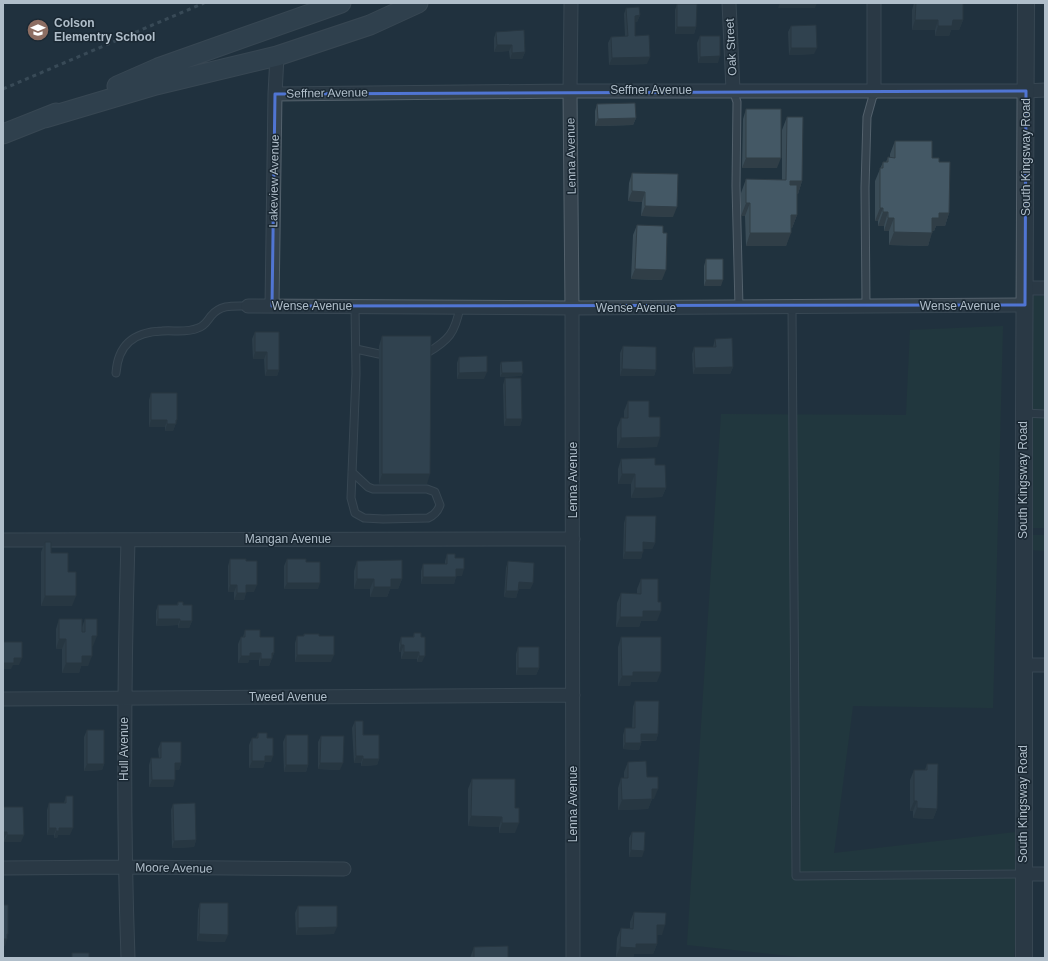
<svg xmlns="http://www.w3.org/2000/svg" width="1048" height="961" font-family="Arial,sans-serif">
	<style>
		.green { fill: #233f3e }
		.lines { fill: none; stroke-linecap: round; stroke-linejoin: round }
		.service-casing { stroke: #53616c; stroke-width: 9 }
		.minor-casing { stroke: #53616c; stroke-width: 15 }
		.tertiary-casing { stroke: #53616c; stroke-width: 18 }
		.secondary-casing { stroke: #53616c; stroke-width: 21 }
		.service { stroke: #35434e; stroke-width: 7 }
		.minor { stroke: #35434e; stroke-width: 13 }
		.tertiary { stroke: #35434e; stroke-width: 16 }
		.secondary { stroke: #425361; stroke-width: 19 }
		.rail { stroke: #566876; stroke-width: 3; stroke-dasharray: 4 4; stroke-linecap: butt }
		.wall { fill: #3a4c57 }
		.shaded-wall { fill: #303e47 }
		.building { fill: #445865; stroke: #303e47 }
		.marked { fill: none; stroke: #5075d3; stroke-width: 3; stroke-linejoin: round }
		.labels { text-anchor: middle; dominant-baseline: central; stroke-width: 3; stroke-linejoin: round; paint-order: stroke }
		.poi-label { font-size: 12px; font-weight: bold; fill: #b0beca; stroke: #1a2833; text-anchor: start }
		.street-label { font-size: 12px; fill: #b0beca; stroke: #1a2833 }
	</style>
	<rect width="100%" height="100%" fill="#20323e"/>
	<!-- green -->
	<path class="green" d="M1033 296H1045V528H1033Z
		M1003 326 993 708 853 706 834 853 1024 831 1014 958H808L687 945 721 414 906 415 910 330Z
		M1031 535H1045V551L1031 550Z"/>
	<g class="lines">
		<!-- service casing -->
		<g class="service-casing">
			<path id="service" d="M733 90 737 102 736 186 739 307
				M866 306 865 188 867 117 874 92
				M792 307 796 876 1024 874
				M356 349 379 354
				M427 353C449 340 455 333 460 307
				M116 373C118 344 134 332 162 331 174 330 187 333 198 328 205 326 207 321 211 316 221 304 234 306 248 306
				M1024 413 1045 414
				M352 472 368 487 373 489H427L435 492 440 505C438 511 435 515 428 518L383 519 364 518 355 513 351 498 356 374 355 307"/>
		</g>
		<!-- minor casing -->
		<g class="minor-casing">
			<path id="minor" d="M571 3 570 91 572 308 573 958
				M729 3 733 90
				M874 3V92
				M275 94 570 91H1026L1045 90
				M1025 288H1045
				M248 306 572 308 1025 305
				M272 306 275 94 277 56
				M3 540 573 539
				M128 540C124 679 123 818 128 958
				M1023 665H1045
				M3 699 573 695
				M3 868 124 867 344 869
				M1024 874H1045"/>
		</g>
		<!-- tertiary casing -->
		<g class="tertiary-casing">
			<path id="tertiary" d="M1024 958V413L1026 3"/>
		</g>
		<!-- secondary casing -->
		<g class="secondary-casing">
			<path id="secondary" d="M117 86 158 68 341 3
				M45 118 156 85 277 56 370 25 418 3
				M3 134 56 113"/>
		</g>
		<!-- service -->
		<use href="#service" class="service"/>
		<!-- minor -->
		<use href="#minor" class="minor"/>
		<!-- tertiary -->
		<use href="#tertiary" class="tertiary"/>
		<!-- secondary -->
		<use href="#secondary" class="secondary"/>
		<!-- rail -->
		<path class="rail" d="M3 89 204 3"/>
	</g>
	<!-- wall -->
	<path class="wall" d="M914 3H963V20L959 30H951L949 36H935V30H912V10Z
		M677 4 696 27 694 34H675V10Z
		M626 8 640 15 637 22H635V36L647 64 609 65 608 43 611 37 625 36 624 14Z
		M791 26 814 54 789 55 788 32Z
		M496 32 525 52 522 59H510L509 51 494 52V38Z
		M700 36 718 63H698L697 43Z
		M597 104 636 118 633 125 595 126V111Z
		M746 109 777 168H742L743 119Z
		M787 117 802 181 798 194H797V215L792 228H791L786 246H746L745 216H741V193L746 179 782 180V130Z
		M895 141 932 158 939 162 949 213 945 226H936L934 231H932L928 246 889 245V231H884V226H878V221H875V181L883 162H886L888 157 890 158V154Z
		M632 173 673 217 641 216 642 202 628 201 629 183Z
		M637 225 662 280 631 279 633 235Z
		M706 259 721 286H704V266Z
		M255 332 279 370 277 376H265L264 359H253L252 339Z
		M382 336 427 484H379V346Z
		M715 339 733 367 730 374H693L692 354 694 347H713Z
		M623 346 656 370 654 376H620V353Z
		M459 357 484 379H457V363Z
		M501 362 523 373 521 376 500 377V365Z
		M505 378 522 419 520 426H504L503 385Z
		M151 393 177 420 173 431H165V427H149V400Z
		M628 401 649 417 657 447 617 448V428L621 418H624V411Z
		M621 459 655 465 666 488 662 497 631 498V484H618V469Z
		M626 516 655 543 652 549H643L641 559H623L624 523Z
		M45 542 51 553 72 606H41V552Z
		M447 554 455 558 462 576H456L454 584H421V571L423 564H445V561Z
		M230 559 246 561 254 592H246L244 600H234V592H228V566Z
		M287 559 306 562 318 589H284V566Z
		M357 561 402 579 398 589H390L387 597H370V589H354V571Z
		M508 561 533 583 530 589H519L518 591 516 598 504 597 506 568Z
		M641 579 657 621H641L639 627H616L617 603 621 593 637 594V589Z
		M178 602 183 605 192 621 189 628H178V625L156 626V611L158 605H177Z
		M59 619 82 627 85 619 93 646H92L88 666H81L79 673H62V649H56V629Z
		M245 630 260 637 274 653 269 666H259V660H249L248 663H238V644L241 637H243Z
		M414 633 422 662H417V659H401V652H399V644L401 637H413Z
		M304 634 319 636 331 662H295V643L297 636H303Z
		M621 637 657 682H631L630 686H618V647Z
		M518 647 539 668 536 675H516V654Z
		M635 701 658 734 656 741H641V743L639 750 623 749V735L625 728H632L633 707Z
		M355 721 379 759 377 765 361 766V763H354L352 728Z
		M87 730 104 764 102 770 84 771V737Z
		M258 733 267 738 271 762H265L263 768H249V745L252 738H256Z
		M286 735 308 765 306 772H284L283 742Z
		M321 736 340 770 318 769V742Z
		M161 742 181 763 179 770H175L173 787H149V765L151 758H159L158 749Z
		M628 762 647 777 654 799H652L648 809 618 810V788L621 778H624V772Z
		M927 764 937 809 933 819 913 818V811H910V780L914 770H925Z
		M472 779 515 808V833H499V827L468 826V789Z
		M66 796 70 835H58L57 838H54V835H47V810L49 803H64Z
		M173 804 196 840 194 847 172 848 171 810Z
		M3 807 21 842H4V839H3Z
		M632 832 642 857H629V838Z
		M200 903 225 942 197 941 198 910Z
		M298 906 334 934 296 935 295 913Z
		M634 912 662 935H657V944L653 954H634L633 958 616 957 617 938 621 928H630V922Z
		M474 947 508 958H470Z"/>
	<!-- shaded-wall -->
	<path class="shaded-wall" d="M780 3H817L815 8H778Z
		M640 15 637 22H632L635 16Z
		M915 20H938L935 30H912Z
		M953 20H963L959 30H951L949 36H935L938 26Z
		M677 27H696L694 34H675Z
		M497 45H512L509 51 494 52Z
		M791 48H817L814 54 789 55Z
		M525 52 522 59H510L512 53Z
		M720 56 718 63H698L700 57Z
		M650 57 647 64 609 65 612 58Z
		M636 118 633 125 595 126 598 119Z
		M746 158H781L777 168H742Z
		M790 181H802L798 194H786Z
		M632 191 645 192 642 202 628 201Z
		M746 203H750L745 216H741Z
		M645 206 677 207 673 217 641 216Z
		M880 208H883L878 221H875Z
		M883 212H888L884 226H878Z
		M939 213H949L945 226H936L934 231H928L932 218Z
		M791 215H797L792 228H786Z
		M888 218H894L889 231H884Z
		M894 232 932 233 928 246 889 245Z
		M750 233H791L786 246H746Z
		M635 269 666 270 662 280 631 279Z
		M706 280H723L721 286H704Z
		M255 352H267L264 359H253Z
		M733 367 730 374H693L695 368Z
		M622 369 656 370 654 376H620Z
		M267 370H279L277 376H265Z
		M487 372 484 379H457L459 373Z
		M502 373H523L521 376 500 377Z
		M506 419H522L520 426H504Z
		M151 420H167L165 427H149Z
		M176 420H177L173 431H165L167 424Z
		M660 437 657 447 617 448 621 438Z
		M382 474H430L427 484H379Z
		M622 474H635L631 484H618Z
		M635 488H666L662 497 631 498Z
		M643 542 655 543 652 549H641Z
		M625 552H643L641 559H623Z
		M456 569H464L462 576H454Z
		M423 577H456L454 584H421Z
		M357 579H374L370 589H354Z
		M391 579H402L398 589H390L387 597H370L374 587Z
		M519 582 533 583 530 589H516Z
		M287 583H320L318 589H284Z
		M230 585H237L234 592H228Z
		M246 585H257L254 592H244Z
		M506 591H518L516 598 504 597Z
		M237 593H246L244 600H234Z
		M45 596H76L72 606H41Z
		M643 611H661L657 621H641L639 627H616L620 617Z
		M158 619H180L178 625 156 626Z
		M180 621H192L189 628H178Z
		M92 636H97L93 646H88Z
		M59 639H66L62 649H56Z
		M401 645H404L401 652H399Z
		M404 652H419L417 659H401Z
		M250 653H261L259 660H249L248 663H238L241 656Z
		M272 653H274L269 666H259L261 659Z
		M297 655H334L331 662H295Z
		M82 656H92L88 666H81L79 673H62L66 663Z
		M419 656H425L422 662H417Z
		M14 658H22L19 665H13L11 669H3V663Z
		M518 668H539L536 675H516Z
		M633 672H661L657 682H631L630 686H618L622 676Z
		M641 734H658L656 741 639 740Z
		M625 743H641L639 750 623 749Z
		M265 756H273L271 762H265L263 768H249L252 761Z
		M356 756H363L361 763H354Z
		M363 759H379L377 765 361 766Z
		M175 763H181L179 770H172Z
		M320 763H343L340 770 318 769Z
		M87 764H104L102 770 84 771Z
		M286 765H308L306 772H284Z
		M152 780H175L173 787H149Z
		M652 789H658L654 799H652L648 809 618 810 622 800Z
		M914 801H917L913 811H910Z
		M917 808 937 809 933 819 913 818Z
		M471 816 502 817 499 827 468 826Z
		M502 823H519L515 833H499Z
		M49 828H56L54 835H47Z
		M59 828H73L70 835H58L57 838H54L56 831Z
		M3 832H7L4 839H3Z
		M7 835H24L21 842H4Z
		M196 840 194 847 172 848 174 841Z
		M631 850 644 851 642 857H629Z
		M657 925H665L662 935H654Z
		M337 927 334 934 296 935 298 928Z
		M7 934H8L6 939H7L5 946H3V939Z
		M199 934 228 935 225 942 197 941Z
		M636 944H657L653 954H634L633 958 616 957 620 947Z"/>
	<!-- building -->
	<path class="building" d="M916 3H963V20H953L952 26H938V20H915Z
		M677 4H697L696 27H677Z
		M639 7 640 15 635 16V36L649 35 650 57 612 58 611 37 628 36 626 8Z
		M816 25 817 48H791V26Z
		M524 30 525 52 512 53V45H497L496 32Z
		M700 36H720V56L700 57Z
		M635 103 636 118 598 119 597 104Z
		M746 109H781V158H746Z
		M787 117H803L802 181H790V185H797V215H791V233H750V203H746V179L786 180Z
		M895 141H932V158H939V162H950L949 213H939V218H932V233L894 232V218H888V212H883V208H880V168H883V162H888V157L895 158Z
		M632 173 678 174 677 207 645 206V192L632 191Z
		M637 225 663 226V233H667L666 270 635 269Z
		M706 259H723V280H706Z
		M255 332H279V370H267V352H255Z
		M382 336H431L430 474H382Z
		M732 338 733 367 695 368 694 347H716L715 339Z
		M623 346 656 347V370L622 369Z
		M487 356V372L459 373V357Z
		M522 361 523 373H502L501 362Z
		M505 378H521L522 419H506Z
		M151 393H177V420H176V424H167V420H151Z
		M628 401H649V417H660V437L621 438V418H628Z
		M655 458V465H665L666 488H635V474H622L621 459Z
		M626 516H656L655 543 643 542V552H625Z
		M45 542H51V553H68V572H76V596H45Z
		M447 554H455V558H464V569H456V577H423V564H447Z
		M230 559H246V561H257V585H246V593H237V585H230Z
		M287 559H306V562H320V583H287Z
		M402 560V579H391V587H374V579H357V561Z
		M508 561 534 563 533 583 519 582 518 591H506Z
		M641 579H658V602H661V611H643V617H620L621 593 641 594Z
		M178 602H183V605H192V621H180V619H158V605H178Z
		M59 619H82V632H85V619H97V636H92V656H82V663H66V639H59Z
		M245 630H260V637H274V653H272V659H261V653H250V656H241V637H245Z
		M414 633H421V637H425V656H419V652H404V645H401V637H414Z
		M304 634H319V636H334V655H297V636H304Z
		M621 637H661V672H633V676H622Z
		M3 642H22V658H14V663H3Z
		M518 647H539V668H518Z
		M635 701H659L658 734H641V743H625V728H635Z
		M355 721H363V735H379V759H363V756H356Z
		M87 730H104V764H87Z
		M258 733H267V738H273V756H265V761H252V738H258Z
		M286 735H308V765H286Z
		M321 736H344L343 763H320Z
		M161 742H181V763H175V780H152L151 758H161Z
		M646 761 647 777H658V789H652V799L622 800 621 778H628V762Z
		M927 764H938L937 809 917 808V801H914V770H927Z
		M472 779H515V808H519V823H502V817L471 816Z
		M66 796H73V828H59V831H56V828H49V803H66Z
		M195 803 196 840 174 841 173 804Z
		M3 807H23L24 835H7V832H3Z
		M632 832H645L644 851 631 850Z
		M200 903H228V935L199 934Z
		M3 905H8V934H7V939H3Z
		M298 906H337V927L298 928Z
		M634 912 666 913 665 925H657V944H636V948L620 947 621 928 633 929Z
		M508 946V958H474V947Z
		M72 953H89V958H72Z"/>
	<!-- marked area -->
	<path d="M0 0H1048V961H0ZM1026 91 1025 305 272 306 275 94Z" fill="#20323e" fill-opacity=".55" fill-rule="evenodd"/>
	<path class="marked" d="M1026 91 1025 305 272 306 275 94Z"/>
	<!-- icons -->
	<defs>
		<g id="school-disc" transform="scale(1.15)"><circle r="9.5" fill="#8d6e63" stroke="#1a2833"/><path d="M0-5L7-2L0 1L-7-2ZM-4 1L0 2.5L4 1V4Q0 6-4 4Z" fill="#fff"/></g>
	</defs>
	<g fill-rule="evenodd">
		<use href="#school-disc" x="38" y="30"/>
	</g>
	<g class="labels">
		<!-- poi labels -->
		<g class="poi-label">
			<text x="54" y="23">Colson<tspan x="54" dy="14">Elementry School</tspan></text>
		</g>
		<!-- street labels -->
		<g class="street-label">
			<text transform="translate(731 47) rotate(-93)">Oak Street</text>
			<text x="651" y="90">Seffner Avenue</text>
			<text transform="translate(327 93) rotate(-1)">Seffner Avenue</text>
			<text transform="translate(571 156) rotate(-91)">Lenna Avenue</text>
			<text transform="translate(1026 157) rotate(-90)">South Kingsway Road</text>
			<text transform="translate(274 181) rotate(-89)">Lakeview Avenue</text>
			<text x="312" y="306">Wense Avenue</text>
			<text x="960" y="306">Wense Avenue</text>
			<text x="636" y="308">Wense Avenue</text>
			<text transform="translate(573 480) rotate(-90)">Lenna Avenue</text>
			<text transform="translate(1023 480) rotate(-90)">South Kingsway Road</text>
			<text x="288" y="539">Mangan Avenue</text>
			<text x="288" y="697">Tweed Avenue</text>
			<text transform="translate(124 749) rotate(-90)">Hull Avenue</text>
			<text transform="translate(573 804) rotate(-90)">Lenna Avenue</text>
			<text transform="translate(1023 804) rotate(-90)">South Kingsway Road</text>
			<text transform="translate(174 868) rotate(1)">Moore Avenue</text>
		</g>
	</g>
	<!-- border -->
	<rect width="1048" height="961" fill="none" stroke="#b0beca" stroke-width="8"/>
</svg>
